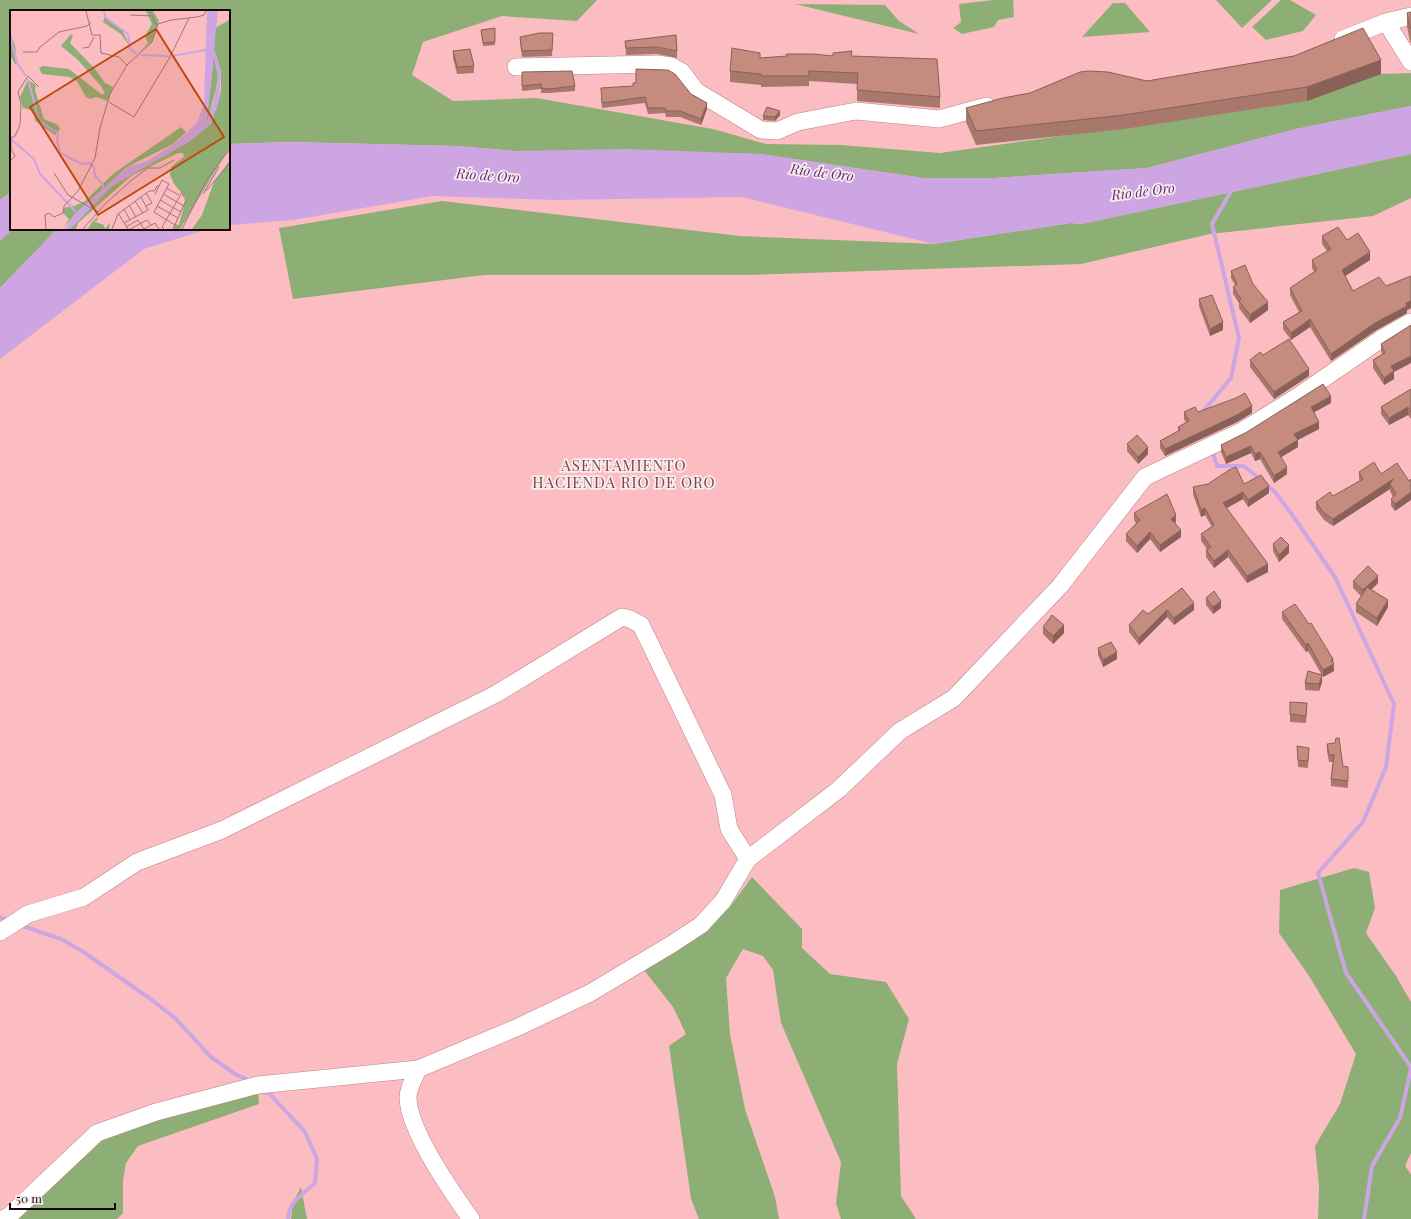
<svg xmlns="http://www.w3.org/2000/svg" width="1411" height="1219" font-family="'Playfair Display',serif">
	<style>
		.green { fill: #8daf76 }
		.water { fill: #cca5e2 }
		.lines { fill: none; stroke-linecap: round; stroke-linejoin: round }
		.stream { stroke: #cca5e2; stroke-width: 4 }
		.minor-casing { stroke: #bc8186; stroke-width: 18 }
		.minor { stroke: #fff; stroke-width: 17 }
		.wall { fill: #a9786c }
		.shaded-wall { fill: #896158 }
		.building { fill: #c48b7e; stroke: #896158 }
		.labels { text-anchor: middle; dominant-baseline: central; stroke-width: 3.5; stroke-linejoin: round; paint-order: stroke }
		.water-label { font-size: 14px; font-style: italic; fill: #5f2f77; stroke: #faedee }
		.quarter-label { font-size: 15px; letter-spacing: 1px; fill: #7a454b; stroke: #faedee }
		.inset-river { fill: none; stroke: #cca5e2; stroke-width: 2 }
		.inset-road { fill: none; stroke: #a27478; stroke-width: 1 }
		.view { fill: #bf490b; fill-opacity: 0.15; stroke: #bf490b; stroke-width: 2 }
		.inset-edge { fill: none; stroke: #1b0709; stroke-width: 2 }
	</style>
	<rect width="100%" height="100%" fill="#fcbdc2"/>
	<!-- green -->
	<path class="green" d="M0 0H597L577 21 502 16 423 42 412 75 453 101 536 98 713 129 766 144 841 145 940 153 1061 136 1381 74 1411 73V106L1296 129 1147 168 993 178H923L761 154 515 151 457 146 289 142 229 144V11H11V192L0 200Z
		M994 0H1013L1014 17 998 20 994 27 962 34 953 28 961 22 959 4Z
		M1216 0H1272L1242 28Z
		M1281 0H1290L1316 15 1303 31 1266 40 1252 27Z
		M1113 3H1125L1150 32 1082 37Z
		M795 4 885 5 899 21 919 34Z
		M1411 154V198L1373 216 1210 234 1081 264 749 275H484L293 299 279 228 442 201 740 236 934 244 1071 223 1081 224Z
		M13 229H57L0 288V241Z
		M1354 868 1369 872 1375 908 1366 933 1396 976 1411 1002V1153L1405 1166 1411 1174V1219H1318L1319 1187 1315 1146 1340 1104 1356 1054 1309 976 1279 933 1280 890Z
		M752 877 802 929V948L830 974 886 982 909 1019 897 1064 901 1196 916 1219H841L836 1203 841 1162 781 1023 773 970 763 956 743 949 726 978 730 1034 745 1109 775 1197 779 1219H699L691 1199 669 1046 686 1034 673 1007 640 965 673 949 729 908Z
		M258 1090 259 1104 138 1146 126 1163 123 1181V1213L117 1219H5L97 1138Z
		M301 1187 307 1219H291L293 1202Z"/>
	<!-- water -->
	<path class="water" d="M1411 106V154L1081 224 1071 223 934 244 742 197 557 200 433 196 293 220 229 225V144L289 142 457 146 515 151 627 149 761 154 923 178H993L1147 168 1296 129Z
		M11 192V229H13L0 241V200Z
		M57 229H208L144 249 0 359V288Z"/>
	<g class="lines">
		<!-- stream -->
		<path class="stream" d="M1202 413 1231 378 1239 338 1212 224 1233 188
			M1212 450 1217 466H1244L1261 480
			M1266 484 1275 492 1291 513 1335 577 1394 704 1386 767 1363 822 1318 873 1346 973 1411 1067
			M0 917 8 921
			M20 925 61 939 82 951 152 1000 175 1018 211 1057 235 1074 250 1081
			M263 1092 269 1093 305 1132 317 1159 315 1183C303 1194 288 1202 288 1219
			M1364 1219 1372 1166 1400 1118 1411 1069"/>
		<!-- minor casing -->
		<g class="minor-casing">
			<path id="minor" d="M1386 22 1411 62
				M1343 39 1386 22 1411 16
				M516 67 657 64 671 66 682 72 696 91 761 130 777 131 798 122 856 111 939 119 987 106
				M0 932 28 914 84 897 137 862 222 830 496 694 622 617 630 619 641 625 723 795 729 829 748 859
				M418 1069C415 1077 408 1088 408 1097 408 1130 452 1192 471 1219
				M3 1219 9 1216 97 1133 156 1112 258 1085 418 1069 516 1028 590 993 672 944 701 925 723 901 748 859 838 790 900 731 954 698 1060 586 1145 477 1242 431 1297 397 1381 339 1411 322"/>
		</g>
		<!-- minor -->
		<use href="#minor" class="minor"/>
	</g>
	<!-- wall -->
	<path class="wall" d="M1411 12V43L1410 41 1407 27V13Z
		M495 28V45L483 46 481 30Z
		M520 37 553 38 552 56 522 57 520 42Z
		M625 41 677 51V58L657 54 626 55Z
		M453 51 474 66V73L457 74 453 58Z
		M833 56H852L940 97V108L857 101V84L809 81V86L761 87V85L730 82V71L760 58Z
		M1294 56 1381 74 1307 101 1124 129 976 145 966 122V108L1147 81Z
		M522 72 575 86V91L549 93H541V89L522 91Z
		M601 88 691 94 707 109 701 125 680 117H666L665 113 648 114 645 103 602 108Z
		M780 115 775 121 763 120V116Z
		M1322 236 1347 240 1370 260 1345 276 1353 291 1386 286 1411 276V308L1407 310V313L1375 331 1331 361 1310 327 1291 340 1283 329V322L1299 312 1290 295V288L1314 272 1312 268V260L1327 251 1322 244Z
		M1231 271 1253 284 1268 310 1250 323 1239 308V303L1233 294V287L1235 285 1231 278Z
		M1199 299 1223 330 1210 336 1199 306Z
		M1411 325 1394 372V379L1384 385 1373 368V360L1382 354 1381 351V344Z
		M1263 355 1309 376 1274 399 1250 367V360Z
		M1411 389V419L1408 415 1389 425 1381 414V407Z
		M1331 403 1314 412 1319 429 1297 440 1298 447 1281 457 1287 474 1274 483 1260 459 1255 461 1251 453 1226 464 1221 452V445Z
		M1184 412H1198L1252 413 1237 422 1165 456 1160 448V441L1178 431V427L1186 423 1184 419Z
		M1127 444 1148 454 1138 464 1127 451Z
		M1359 472 1381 474 1409 481 1395 511 1391 506V499L1393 497 1390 491V489L1333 526 1324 520 1316 509V502L1333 496 1360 481 1359 479Z
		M1244 484 1269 493 1248 507 1243 499 1227 508 1268 572 1247 583 1228 557 1214 568 1206 557V550L1207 549 1201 541V534L1212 527 1205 515 1201 517 1193 494V487Z
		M1134 513 1176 522 1175 523 1181 537 1160 552 1150 539 1137 553 1126 541V534L1136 523 1134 520Z
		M1273 544 1289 553 1279 562 1273 551Z
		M1353 581 1378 583 1371 589 1388 607 1377 626 1356 612V604L1361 596 1353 588Z
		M1182 588 1194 610 1174 625 1167 617 1139 645 1129 632V625L1148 614Z
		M1206 598 1221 608 1213 614 1206 605Z
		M1282 612 1333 659 1334 671 1323 677 1308 651 1306 652 1282 619Z
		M1043 627 1064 633 1053 644 1043 634Z
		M1098 648 1117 659 1103 667 1098 655Z
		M1322 682 1319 691 1305 690V683Z
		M1290 702 1307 710 1306 723 1290 722Z
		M1327 744 1343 766 1348 774V788L1331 786V779L1333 762H1329L1327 751Z
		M1297 746 1309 748 1308 768 1298 767Z"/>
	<!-- shaded-wall -->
	<path class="shaded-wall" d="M1381 60V74L1307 101V87Z
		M707 103V109L701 125V119Z
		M780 111V115L775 121V117Z
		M1370 252V260L1342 278V270Z
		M1411 301V308L1407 310V313L1375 331 1331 361V354L1375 323 1406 303Z
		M1268 302V310L1250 323V315Z
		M1310 319V327L1291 340V333Z
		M1223 322V330L1210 336V329Z
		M1411 356V363L1394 372V379L1384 385V378L1391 366Z
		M1309 369V376L1274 399V392Z
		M1331 396V403L1311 414V407Z
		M1252 406V413L1237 422 1165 456V449Z
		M1408 407V415L1389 425V418Z
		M1319 422V429L1294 442V434Z
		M1298 440V447L1278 459V452Z
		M1251 446V453L1226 464V457Z
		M1148 447V454L1138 464V457Z
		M1260 452V459L1255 461V454Z
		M1287 467V474L1274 483V476Z
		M1393 479 1390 484V489L1333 526V519Z
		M1269 486V493L1248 507V500Z
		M1243 492V499L1223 510V503Z
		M1411 492V500L1395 511V504Z
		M1205 508V515L1201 517V510Z
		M1176 515V522L1171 526V519Z
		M1181 530V537L1160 552V545Z
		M1150 532V539L1137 553V546Z
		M1289 545V553L1279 562V555Z
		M1228 550V557L1214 568V561Z
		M1268 564V572L1247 583V576Z
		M1378 576V583L1363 598V590Z
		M1388 600V607L1377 626V618Z
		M1221 601V608L1213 614V607Z
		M1194 603V610L1174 625V618Z
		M1167 610V617L1139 645V638Z
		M1064 625V633L1053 644V636Z
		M1308 643V651L1306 652V645Z
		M1117 652V659L1103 667V660Z
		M1333 659 1334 671 1323 677V670L1331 660Z
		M1322 675V682L1319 691V684Z"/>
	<!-- building -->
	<path class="building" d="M1411 12V29L1410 27 1407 13Z
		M495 28V42L483 43 481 30Z
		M1363 28 1381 60 1307 87 1124 115 976 131 966 108 1003 98 1030 93 1080 72 1088 71 1108 72 1147 81 1294 56Z
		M539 33H553L552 50 522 51 520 37Z
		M676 35 677 51 657 47 626 48 625 41Z
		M732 48 760 53V58L787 56 786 54H814L833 56V53L852 51 851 56 937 59 940 97 857 90 858 73 809 71V76H761V74L730 71Z
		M470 49 474 66 457 67 453 51Z
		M636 69 668 70 675 74 691 94 707 103 701 119 680 111H666L665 108H648L645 97 602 103 601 88 633 86V83H636Z
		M572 71 575 86 549 89 541 88V84L522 86V72Z
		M767 107 780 111 775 117 763 116Z
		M1338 227 1347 240 1358 233 1370 252 1342 270 1353 291 1379 277 1386 286 1411 276V301L1406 303 1407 306 1375 323 1331 354 1310 319 1291 333 1283 322 1302 311 1290 288 1317 270 1312 260 1331 249 1322 236Z
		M1245 265 1253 284 1268 302 1250 315 1239 301 1241 299 1233 287 1237 284 1231 271Z
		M1212 295 1223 322 1210 329 1199 299Z
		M1411 325V356L1391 366 1394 371 1384 378 1373 360 1385 353 1381 344Z
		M1289 339 1309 369 1274 392 1250 360 1260 352 1263 355Z
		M1323 384 1331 396 1311 407 1319 422 1294 434 1298 440 1278 452 1287 467 1274 476 1260 452 1255 454 1251 446 1226 457 1221 445 1247 432Z
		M1411 389V412L1408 407 1389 418 1381 407Z
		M1245 393 1252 406 1237 415 1165 449 1160 441 1180 430 1178 427 1189 421 1184 412 1195 407 1198 412 1236 398Z
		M1137 435 1148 447 1138 457 1127 444Z
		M1374 462 1381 474 1397 463 1409 481 1411 479V492L1395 504 1391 499 1396 494 1390 484 1393 479 1333 519 1324 513 1316 502 1330 492 1333 496 1363 479 1359 472Z
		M1236 467 1244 484 1261 475 1269 486 1248 500 1243 492 1223 503 1268 564 1247 576 1228 550 1214 561 1206 550 1211 547 1201 534 1214 525 1205 508 1201 510 1193 487 1208 484 1229 470Z
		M1167 494 1176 515 1171 519 1181 530 1160 545 1150 532 1137 546 1126 534 1140 520 1134 513Z
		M1281 537 1289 545 1279 555 1273 544Z
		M1368 566 1378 576 1363 590 1353 581Z
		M1367 587 1388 600 1377 618 1356 604Z
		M1182 588 1194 603 1174 618 1167 610 1139 638 1129 625 1143 610 1148 614Z
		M1214 591 1221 601 1213 607 1206 598Z
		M1295 604 1309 624 1311 623 1333 659 1331 660 1334 664 1323 670 1308 643 1306 645 1282 612Z
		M1052 615 1064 625 1053 636 1043 627Z
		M1111 642 1117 652 1103 660 1098 648Z
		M1308 671 1322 675 1319 684 1305 683Z
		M1290 702 1307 703 1306 716 1290 714Z
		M1336 738H1339L1343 766 1348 767V781L1331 779 1334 755H1329L1327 744 1335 743Z
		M1297 746 1309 748 1308 761 1298 760Z"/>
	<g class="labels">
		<!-- water labels -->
		<g class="water-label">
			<text transform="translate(822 172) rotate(7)">Río de Oro</text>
			<text transform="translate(488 175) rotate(4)">Río de Oro</text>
			<text transform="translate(1143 191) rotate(-7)">Río de Oro</text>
		</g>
		<!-- quarter labels -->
		<g class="quarter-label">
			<text x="624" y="465">ASENTAMIENTO<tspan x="624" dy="17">HACIENDA RIO DE ORO</tspan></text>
		</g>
	</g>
	<!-- overview -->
	<g transform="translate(10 10)">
		<rect width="220" height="220" fill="#fcbdc2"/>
		<path d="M136 1H143L149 11 142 31 129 43 138 33 135 26 142 14ZM95 6 112 20 121 38 111 24 93 12ZM219 10 220 137 170 219H164L165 214 169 215 176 188 164 174 160 165 161 157 174 147 173 143H168L121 166 68 213 66 219H60L102 176 180 131 201 114 211 81V61L204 39 205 18ZM0 23 5 35 7 53 5 54 0 45ZM61 24 63 26 60 33 85 59 95 73 103 77 98 91 86 87 80 89 76 87 67 71 59 67 32 64 29 58 33 56 59 59 91 84H95L91 76 67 49 51 36ZM204 45 208 67 206 79 196 116ZM18 70 26 75 25 80 34 109 48 115 50 119 45 125 25 111 24 101 13 98 10 87ZM171 117 176 122 163 134 117 157 64 205 54 219 59 209 53 203V198L64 196 74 192 103 164ZM220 150V219H182L192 205 204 172ZM88 206 87 211H83L94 215 95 219 100 212 99 219H78L82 212Z" fill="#8daf76"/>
		<path d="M197 1H208L204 39 211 61 209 91 201 114 180 131 102 176 60 219H56L64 205 117 157 137 151 164 134 187 113 194 93ZM204 46 208 67 205 86 196 116Z" fill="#cca5e2" fill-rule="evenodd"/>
		<path class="inset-river" d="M94 1 96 8 118 24 120 39 127 44M0 25 7 53 16 66M130 45 159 46M162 46 196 40M18 69 29 111 48 123 47 130 50 142 63 150 73 154 79 153 84 157 85 166 93 174V179M2 130 24 149 30 164 66 202"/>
		<path class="inset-road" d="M76 1 82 25H90L91 43 109 47 117 55M120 5 143 6 144 12 148 15M73 38 79 37 84 27M13 42H27L30 37 49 22 77 16 81 12M99 92 124 107 160 47 179 8M0 151 5 146 1 139V128L5 126 10 115 11 94 8 82 18 66 29 77M44 163 58 185 89 202M156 178 169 185M196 181 220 153M136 183 142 193 136 196M145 184 152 170 159 174 144 202 165 215M153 184 174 196M193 184 209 157M150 190 171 202M125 191 133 203M119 195 126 207M147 196 168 208M114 199 120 210M108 203 118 219M114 213 138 200 131 187M116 217 128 210 134 219M36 219 35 205 39 203 44 207 53 203 54 196 68 181 85 148 90 118 100 84 117 55 142 32 148 14 161 10 187 7 194 5 196 1M73 219 95 194 123 169 138 158H150L164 150M102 219 108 204 139 181H144L148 175M120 219 137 210 141 215M134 219 145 213 149 219M154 219 152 217 171 184M163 219 176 190 171 182M172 219 197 169 220 139"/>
		<path class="view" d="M146 19 214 127 88 205 20 97Z"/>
		<rect width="220" height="220" class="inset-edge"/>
	</g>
	<!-- scale -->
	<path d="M10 1203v6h105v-6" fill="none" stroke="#1b0709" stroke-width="2"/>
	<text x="16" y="1203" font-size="12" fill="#1b0709" stroke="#faedee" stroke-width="3" paint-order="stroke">50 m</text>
</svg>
